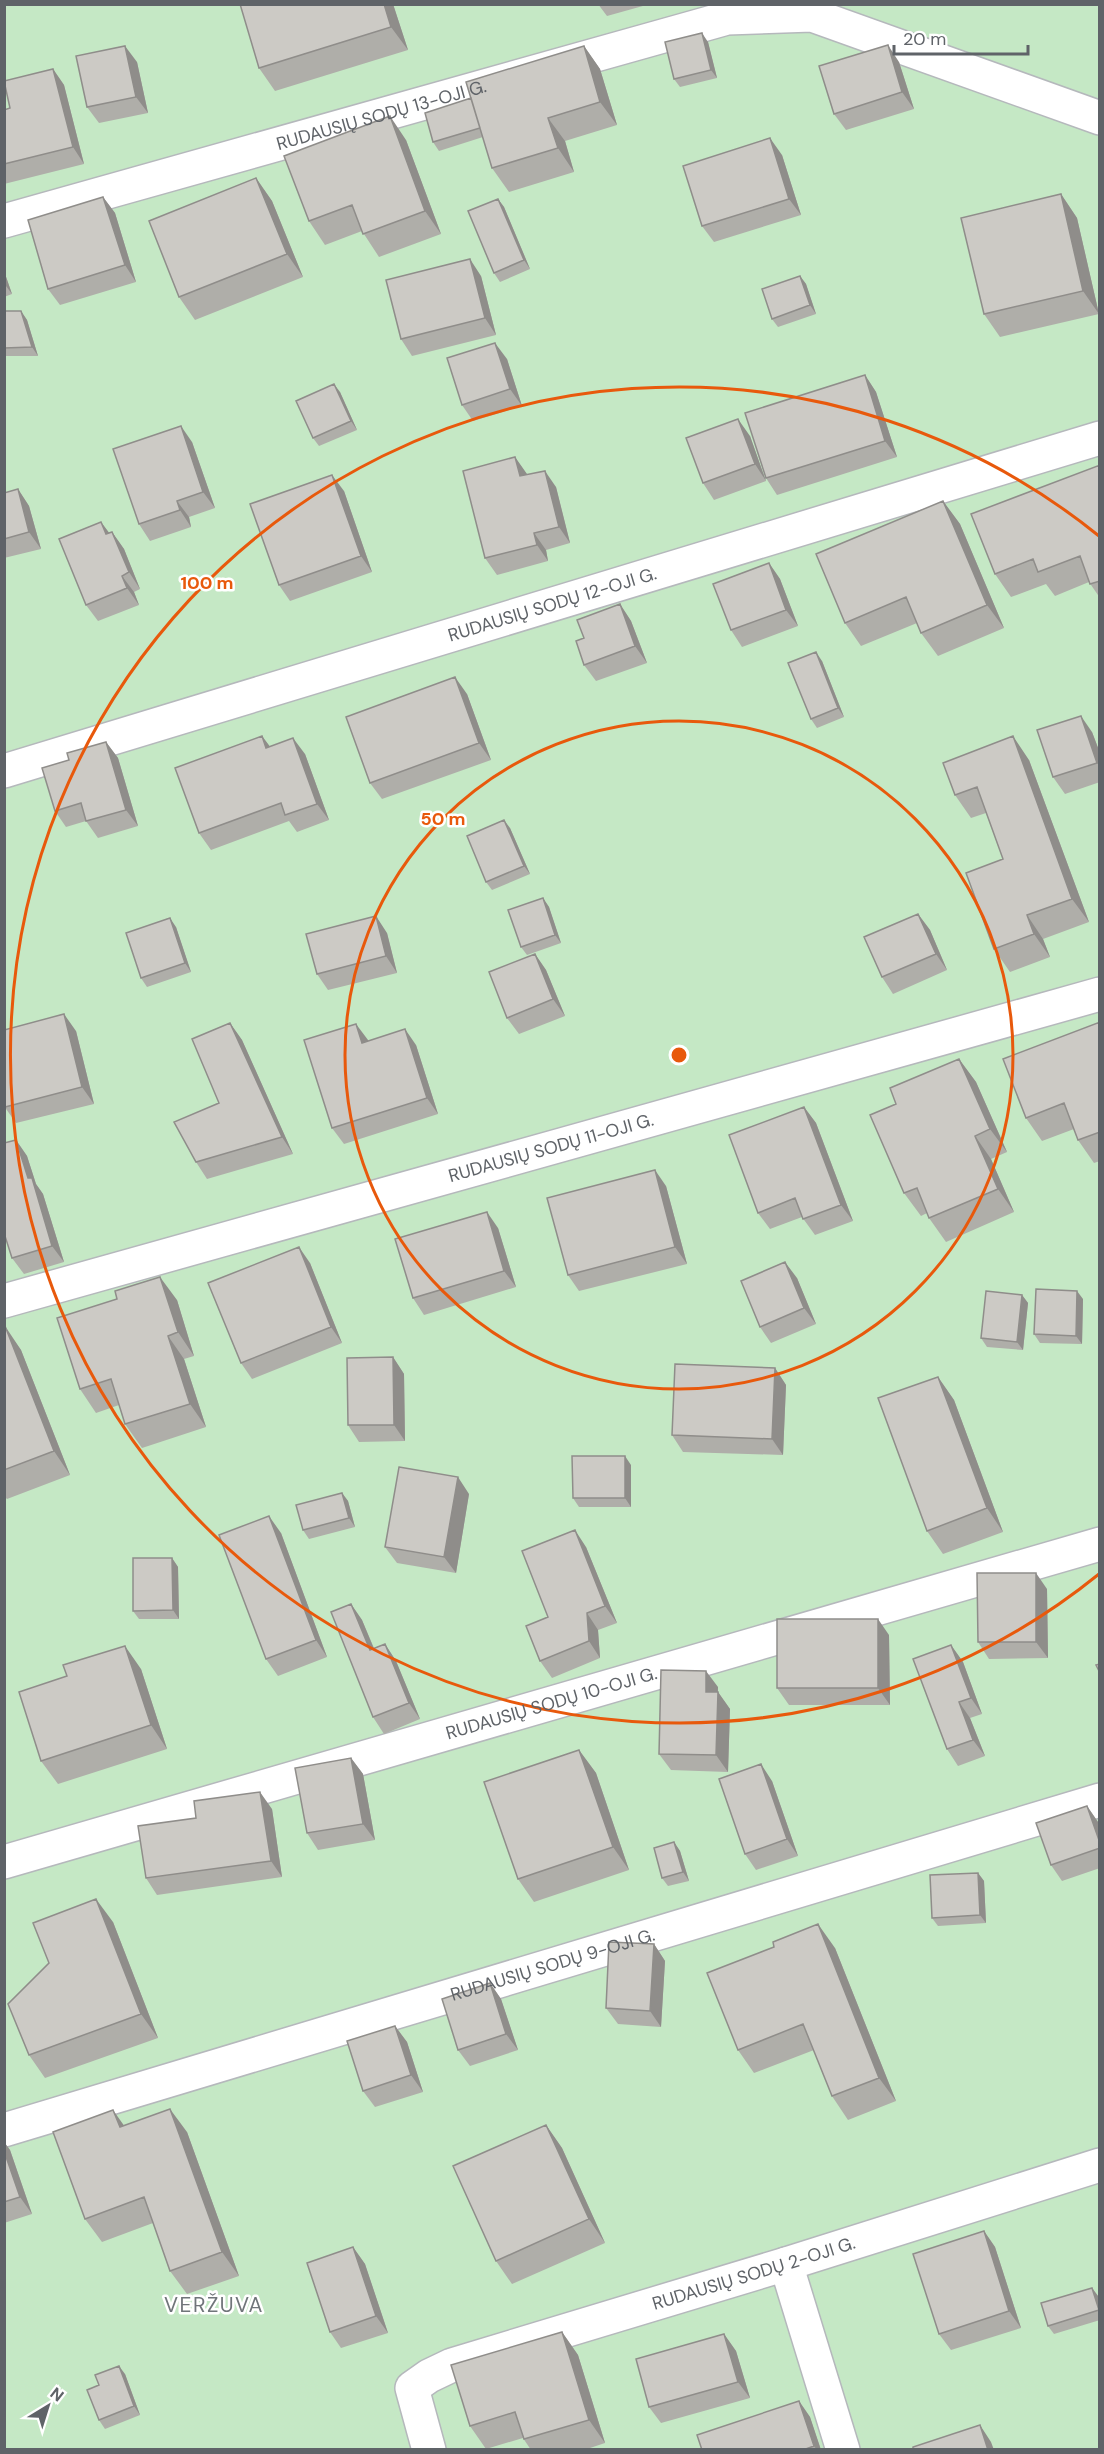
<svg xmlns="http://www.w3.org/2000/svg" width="1104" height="2454" font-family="'DM Sans',sans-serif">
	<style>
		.green { fill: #c5e8c5 }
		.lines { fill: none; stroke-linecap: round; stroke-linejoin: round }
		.minor-casing { stroke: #b5b8bc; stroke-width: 36 }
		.minor { stroke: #fff; stroke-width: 33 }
		.wall { fill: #afaea9 }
		.shaded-wall { fill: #8f8d8a }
		.building { fill: #cccac5; stroke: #8f8d8a; stroke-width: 1.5 }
		.ring { fill: none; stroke: #e8590c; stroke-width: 3 }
		.labels { text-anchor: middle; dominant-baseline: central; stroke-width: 5; stroke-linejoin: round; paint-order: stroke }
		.street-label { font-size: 18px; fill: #5f6368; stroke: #fff }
		.quarter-label { font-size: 21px; letter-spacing: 1.5px; fill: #70757a; stroke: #fff }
		.centre { fill: #e8590c; stroke: #fff; stroke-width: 3 }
		.ring-label { font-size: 18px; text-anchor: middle; font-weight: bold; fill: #e8590c; stroke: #fff; stroke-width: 5; stroke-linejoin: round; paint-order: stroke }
	</style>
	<rect width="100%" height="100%" fill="#f1efe8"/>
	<!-- green -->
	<path class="green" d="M5 5H1099V2449L5 2450Z"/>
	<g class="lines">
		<!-- minor casing -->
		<g class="minor-casing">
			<g id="minor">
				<path id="s1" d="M4 221 727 18 812 15 1100 118"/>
				<path id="s2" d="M4 771 1100 438"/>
				<path id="s3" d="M4 1301 1100 994"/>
				<path id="s4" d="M4 1862 1100 1544"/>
				<path id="s5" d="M4 2130 1100 1800"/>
				<path d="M786 2264 843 2450"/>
				<path id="s6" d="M429 2450 412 2388 429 2376 452 2365 786 2264 1100 2165"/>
			</g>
		</g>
		<!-- minor -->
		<use href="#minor" class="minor"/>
	</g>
	<!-- wall -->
	<path class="wall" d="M393 4 408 50 275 91 259 68Z
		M598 4H650L607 16Z
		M708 42 717 78 680 87 674 79Z
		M584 46 600 69 617 125 565 141 574 172 509 192 492 168 483 137 439 151 433 142 471 98Z
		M137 62 148 113 99 123 87 107Z
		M899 62 914 109 846 130 834 114Z
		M53 69 64 85 84 164 4 184V110L10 108Z
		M406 140 441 234 379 257 362 231 325 245 309 221Z
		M782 155 801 215 714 242 702 226Z
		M256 178 272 201 303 277 195 320 179 297Z
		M1061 194 1077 218 1099 314 1000 337 984 314Z
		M103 197 115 213 136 282 60 305 48 289Z
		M498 199 504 207 530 269 500 282 494 273Z
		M4 271 12 294 4 297Z
		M481 276 496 335 412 356 401 339Z
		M800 276 806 284 816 314 778 327 772 319Z
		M4 311H21L27 320 38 356H4Z
		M507 359 522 406 473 421 462 405Z
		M865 375 876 392 897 457 777 495 766 478Z
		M340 392 357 430 319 446 313 438Z
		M750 436 766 481 714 500 703 483Z
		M192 442 215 508 189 517 191 527 150 541 139 524Z
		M515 457 527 475 556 487 570 543 546 550 548 561 497 575 485 558Z
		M1100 465V598L1089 582 1055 596 1046 584 1011 597 995 574Z
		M18 489 29 506 41 549 4 558V493Z
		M344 491 372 572 290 601 279 585Z
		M943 501 960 524 1004 628 938 656 921 633 917 623 861 646 845 623Z
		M101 522 109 533 112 532 124 549 140 589 134 592 139 605 98 621 86 605Z
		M769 563 780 579 798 626 742 647 731 630Z
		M620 604 631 621 647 663 596 681 584 665V638Z
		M822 661 844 717 817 728 811 719Z
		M467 694 491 760 382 799 370 783Z
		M1092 732 1100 753V782L1065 794 1053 777Z
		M262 736 270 747 305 754 329 820 297 832 289 821 211 850 199 833Z
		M106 742 118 758 138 826 98 838 86 821 66 827 55 811 69 760Z
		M1029 760 1089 922 1043 939 1050 957 1010 972 994 949 1003 859 986 813 971 818 955 795Z
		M510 828 530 874 492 890 486 882Z
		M543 898 549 907 561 943 527 955 521 947Z
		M918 914 930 930 947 970 893 994 882 977Z
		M176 927 191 972 147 987 141 978Z
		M387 933 397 973 328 990 317 974Z
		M535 954 546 970 565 1016 519 1034 507 1018Z
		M1100 1022V1161L1094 1163 1078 1140 1074 1129 1042 1141 1026 1118Z
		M230 1023 242 1040 293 1154 207 1179 196 1162 219 1103Z
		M76 1031 94 1104 16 1123 4 1106Z
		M368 1041 416 1045 438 1114 344 1144 332 1128Z
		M959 1059 976 1082 1007 1152 991 1159 1014 1212 946 1242 929 1218 927 1213 921 1216 904 1193 896 1104Z
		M804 1107 816 1123 853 1221 815 1235 802 1217 770 1229 758 1213Z
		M16 1140 27 1156 36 1184 43 1194 64 1262 24 1274 12 1258Z
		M666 1186 687 1264 579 1291 568 1275Z
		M498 1228 516 1287 424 1315 413 1298Z
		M310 1263 342 1343 252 1379 241 1363Z
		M797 1278 816 1324 771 1343 760 1327Z
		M1022 1295 1028 1303 1023 1350 987 1347 981 1338Z
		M1083 1299 1082 1344 1040 1343 1034 1334Z
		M177 1300 194 1356 184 1359 206 1427 142 1448 125 1424 119 1405 96 1413 80 1389Z
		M4 1327 21 1350 70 1475 7 1499 4 1496Z
		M393 1357 404 1374 405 1441 359 1442 348 1425Z
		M775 1368 786 1385 783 1455 683 1452 672 1435Z
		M938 1377 954 1400 1003 1532 943 1554 927 1531Z
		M631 1465V1507H579L573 1498Z
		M342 1493 348 1501 355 1527 309 1539 303 1530Z
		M469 1494 456 1573 397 1563 385 1547Z
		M281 1533 327 1657 278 1676 266 1659Z
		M586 1547 617 1623 598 1630 600 1658 552 1678 540 1661 548 1617Z
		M172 1558 178 1567 179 1619H139L133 1611Z
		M1047 1589 1048 1658 989 1659 978 1642Z
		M351 1604 362 1620 374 1648 385 1644 396 1661 420 1719 384 1734 373 1717Z
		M889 1635 890 1705H789L777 1688Z
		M951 1645 963 1662 982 1714 970 1718 985 1756 958 1766 947 1749Z
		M141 1669 167 1749 58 1784 41 1761Z
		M718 1687V1692L730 1709 728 1772 671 1770 659 1754Z
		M579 1750 596 1773 629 1870 534 1902 518 1879Z
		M351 1758 363 1774 375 1840 318 1850 307 1833Z
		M772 1781 798 1856 756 1870 745 1854Z
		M1087 1806 1098 1822 1100 1826V1868L1062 1881 1051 1865Z
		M272 1809 282 1877 157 1895 146 1878 196 1818Z
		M674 1842 680 1851 689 1881 668 1886 662 1878Z
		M978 1873 984 1881 986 1923 938 1926 932 1918Z
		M113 1922 158 2038 45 2078 29 2055Z
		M654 1944 665 1961 661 2027 618 2024 606 2008Z
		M835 1948 896 2101 848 2120 832 2096 814 2050 754 2073 738 2050Z
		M490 1983 501 1999 518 2050 470 2066 458 2050Z
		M395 2026 407 2042 423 2092 375 2107 363 2091Z
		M124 2125 187 2132 239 2276 187 2294 170 2271 153 2223 102 2242 85 2219Z
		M546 2125 562 2148 605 2243 512 2284 496 2261Z
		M4 2142 10 2150 32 2214 4 2223Z
		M984 2231 995 2247 1021 2328 951 2350 939 2334Z
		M353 2247 365 2264 388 2333 341 2348 330 2332Z
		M1092 2288 1098 2296 1100 2300V2320L1054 2334 1048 2326Z
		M562 2332 578 2355 605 2443 584 2450H531L523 2438 486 2449 470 2426Z
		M724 2334 736 2351 750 2398 661 2423 649 2407Z
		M125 2374 140 2415 105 2429 99 2420V2385Z
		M799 2401 810 2417 821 2450H702Z"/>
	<!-- shaded-wall -->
	<path class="shaded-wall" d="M384 4H393L408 50 391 27Z
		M702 33 708 42 717 78 711 70Z
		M888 45 899 62 914 109 902 92Z
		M125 46 137 62 148 113 136 97Z
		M584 46 600 69 617 125 600 102Z
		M53 69 64 85 84 164 73 147Z
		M390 116 406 140 441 234 425 211Z
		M548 118 565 141 574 172 558 148Z
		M770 138 782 155 801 215 789 199Z
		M256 178 272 201 303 277 287 254Z
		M1061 194 1077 218 1099 314 1083 291Z
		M103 197 115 213 136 282 125 265Z
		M498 199 504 207 530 269 524 260Z
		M470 259 481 276 496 335 485 318Z
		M4 271 12 294 6 286 4 281Z
		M800 276 806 284 816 314 810 305Z
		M21 311 27 320 38 356 32 347Z
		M495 343 507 359 522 406 510 389Z
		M865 375 876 392 897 457 885 441Z
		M334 384 340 392 357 430 351 421Z
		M738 419 750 436 766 481 755 464Z
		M181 426 192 442 215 508 203 492Z
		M515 457 527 474 532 493 520 476Z
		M545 471 556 487 570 543 559 527Z
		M332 475 344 491 372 572 361 556Z
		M18 489 29 506 41 549 29 532Z
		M177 501 189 517 191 527 180 510Z
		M943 501 960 524 1004 628 987 605Z
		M101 522 113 538 106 534Z
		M112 532 124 549 140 589 129 572Z
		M534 533 546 550 548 561 537 545Z
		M769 563 780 579 798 626 786 610Z
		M122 576 134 592 139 605 127 588Z
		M620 604 631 621 647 663 635 646Z
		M816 652 822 661 844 717 838 708Z
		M455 677 467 694 491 760 479 743Z
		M1081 716 1092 732 1100 753V766L1097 763Z
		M262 736 274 752 266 748Z
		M1013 736 1029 760 1089 922 1072 899Z
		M293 738 305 754 329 820 317 804Z
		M106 742 118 758 138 826 126 810Z
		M504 820 510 828 530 874 524 866Z
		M543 898 549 907 561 943 555 935Z
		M918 914 930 930 947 970 936 954Z
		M1027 915 1043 939 1050 957 1034 934Z
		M376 916 387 933 397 973 386 956Z
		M170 918 176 927 191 972 185 963Z
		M535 954 546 970 565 1016 553 999Z
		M64 1014 76 1031 94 1104 82 1087Z
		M230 1023 242 1040 293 1154 282 1137Z
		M356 1024 368 1040 374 1059 362 1043Z
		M405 1029 416 1045 438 1114 427 1098Z
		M959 1059 976 1082 1007 1152 990 1129Z
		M804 1107 816 1123 853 1221 841 1205Z
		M975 1136 991 1159 1014 1212 998 1189Z
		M16 1140 27 1156 36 1184 43 1194 64 1262 52 1246 28 1178Z
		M655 1170 666 1186 687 1264 675 1247Z
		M487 1212 498 1228 516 1287 504 1271Z
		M299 1247 310 1263 342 1343 331 1327Z
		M785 1262 797 1278 816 1324 804 1308Z
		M160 1277 177 1300 194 1356 178 1332Z
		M1077 1291 1083 1299 1082 1344 1076 1336Z
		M1022 1295 1028 1303 1023 1350 1017 1342Z
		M5 1326 21 1350 70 1475 54 1451Z
		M168 1336 184 1359 206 1427 190 1404Z
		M393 1357 404 1374 405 1441 394 1425Z
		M775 1368 786 1385 783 1455 772 1439Z
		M938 1377 954 1400 1003 1532 987 1508Z
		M625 1456 631 1465V1507L625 1498Z
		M458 1477 469 1494 456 1573 444 1557Z
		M342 1493 348 1501 355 1527 349 1518Z
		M269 1516 281 1533 327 1657 316 1640Z
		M575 1530 586 1547 617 1623 605 1606Z
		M172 1558 178 1567 179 1619 173 1610Z
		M1036 1573 1047 1589 1048 1658 1036 1642Z
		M351 1604 362 1620 381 1666 370 1650Z
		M587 1613 598 1630 600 1658 589 1641Z
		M878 1619 889 1635 890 1705 878 1688Z
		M385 1644 396 1661 420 1719 409 1703Z
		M951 1645 963 1662 982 1714 971 1698Z
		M125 1646 141 1669 167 1749 151 1725Z
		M706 1671 718 1687 717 1709 706 1692Z
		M718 1692 730 1709 728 1772 716 1755Z
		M959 1702 970 1718 985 1756 973 1740Z
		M579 1750 596 1773 629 1870 613 1847Z
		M351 1758 363 1774 375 1840 363 1824Z
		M761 1764 772 1781 798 1856 787 1839Z
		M260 1792 272 1809 282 1877 271 1861Z
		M1087 1806 1098 1822 1100 1826V1843Z
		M674 1842 680 1851 689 1881 683 1872Z
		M978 1873 984 1881 986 1923 980 1915Z
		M96 1899 113 1922 158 2038 141 2014Z
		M818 1924 835 1948 896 2101 879 2078Z
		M654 1944 665 1961 661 2027 650 2011Z
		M490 1983 501 1999 518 2050 506 2034Z
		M395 2026 407 2042 423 2092 411 2075Z
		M170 2109 187 2132 239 2276 222 2252Z
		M113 2110 130 2134 120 2127Z
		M546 2125 562 2148 605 2243 589 2219Z
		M4 2142 10 2150 32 2214 20 2197 4 2151Z
		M984 2231 995 2247 1021 2328 1009 2311Z
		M353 2247 365 2264 388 2333 376 2316Z
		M1092 2288 1098 2296 1100 2300 1099 2310Z
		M562 2332 578 2355 605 2443 589 2420Z
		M724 2334 736 2351 750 2398 738 2382Z
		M119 2366 125 2374 140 2415 134 2406Z
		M799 2401 810 2417 821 2450H817L814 2446Z
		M980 2425 991 2442 994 2450H988Z"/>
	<!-- building -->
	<path class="building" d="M240 4H384L391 27 259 68Z
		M702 33 711 70 674 79 665 42Z
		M888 45 902 92 834 114 819 66Z
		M125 46 136 97 87 107 76 56Z
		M584 46 600 102 548 118 558 148 492 168 466 82Z
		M53 69 73 147 4 164V110L10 108 4 81Z
		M471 98 480 128 433 142 425 113Z
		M390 116 425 211 363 234 352 205 309 221 284 156Z
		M770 138 789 199 702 226 683 166Z
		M256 178 287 254 179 297 149 221Z
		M1061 194 1083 291 984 314 961 218Z
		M103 197 125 265 48 289 28 220Z
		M498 199 524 260 494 273 468 211Z
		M470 259 485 318 401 339 386 280Z
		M800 276 810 305 772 319 762 289Z
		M4 311H21L32 347 4 348Z
		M495 343 510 389 462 405 447 358Z
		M865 375 885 441 766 478 745 413Z
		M334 384 351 421 313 438 296 401Z
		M738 419 755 464 703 483 686 438Z
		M181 426 203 492 177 501 180 510 139 524 113 449Z
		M515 457 520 476 545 471 559 527 534 533 537 545 485 558 463 471Z
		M1100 465V581L1090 584 1080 556 1038 572 1033 559 995 574 971 514Z
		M332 475 361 556 279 585 250 504Z
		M18 489 29 532 4 539V493Z
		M943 501 987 605 921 633 906 597 845 623 816 554Z
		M101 522 106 534 112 532 129 572 122 576 127 588 86 605 59 539Z
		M769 563 786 610 731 630 713 584Z
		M620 604 635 646 584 665 576 641 584 638 577 620Z
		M816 652 838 708 811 719 788 663Z
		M455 677 479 743 370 783 346 717Z
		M1081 716 1097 763 1053 777 1037 730Z
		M262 736 266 748 293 738 317 804 285 815 281 803 199 833 175 768Z
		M1013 736 1072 899 1027 915 1034 934 994 949 966 873 1003 859 977 787 955 795 943 763Z
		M106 742 126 810 86 821 81 803 55 811 42 768 69 760 67 753Z
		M504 820 524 866 486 882 467 836Z
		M543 898 555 935 521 947 508 910Z
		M918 914 936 954 882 977 864 937Z
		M376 916 386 956 317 974 306 934Z
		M170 918 185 963 141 978 126 933Z
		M535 954 553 999 507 1018 489 972Z
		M64 1014 82 1087 5 1107 4 1030Z
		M1100 1022V1132L1078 1140 1064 1103 1026 1118 1003 1059Z
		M230 1023 282 1137 196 1162 174 1122 219 1103 192 1039Z
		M356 1024 362 1043 405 1029 427 1098 332 1128 304 1040Z
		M959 1059 990 1129 975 1136 998 1189 929 1218 917 1188 904 1193 870 1115 896 1104 890 1088Z
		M804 1107 841 1205 803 1219 795 1198 758 1213 729 1135Z
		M16 1140 28 1178H32L52 1246 12 1258 4 1233V1143Z
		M655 1170 675 1247 568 1275 547 1198Z
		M487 1212 504 1271 413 1298 395 1239Z
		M299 1247 331 1327 241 1363 208 1283Z
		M785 1262 804 1308 760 1327 741 1281Z
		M160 1277 178 1332 168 1336 190 1404 125 1424 111 1379 80 1389 57 1318 117 1299 115 1291Z
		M1036 1289 1077 1291 1076 1336 1034 1334Z
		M986 1291 1022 1295 1017 1342 981 1338Z
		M5 1326 54 1451 4 1470V1327Z
		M393 1357 394 1425H348L347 1358Z
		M675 1364 775 1368 772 1439 672 1435Z
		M938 1377 987 1508 927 1531 878 1398Z
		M572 1456H625V1498H573Z
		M399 1467 458 1477 444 1557 385 1547Z
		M342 1493 349 1518 303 1530 296 1505Z
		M269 1516 316 1640 266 1659 219 1535Z
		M575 1530 605 1606 587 1613 589 1641 540 1661 526 1626 548 1617 522 1551Z
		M133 1558H172L173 1610 133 1611Z
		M977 1573H1036V1642H978Z
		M351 1604 370 1650 385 1644 409 1703 373 1717 331 1612Z
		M777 1619H878V1688H777Z
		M951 1645 971 1698 959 1702 973 1740 947 1749 913 1659Z
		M125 1646 151 1725 41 1761 19 1692 67 1676 63 1665Z
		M1100 1664V1673L1096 1665Z
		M661 1670 706 1671V1692H718L716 1755 659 1754Z
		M579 1750 613 1847 518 1879 484 1782Z
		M351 1758 363 1824 307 1833 295 1768Z
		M761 1764 787 1839 745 1854 719 1779Z
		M260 1792 271 1861 146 1878 138 1826 196 1818 194 1801Z
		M1087 1806 1100 1843V1848L1051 1865 1036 1823Z
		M674 1842 683 1872 662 1878 654 1848Z
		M978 1873 980 1915 932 1918 930 1875Z
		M96 1899 141 2014 29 2055 8 2004 49 1963 33 1923Z
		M818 1924 879 2078 832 2096 803 2024 738 2050 707 1973 774 1947 773 1942Z
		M609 1942 654 1944 650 2011 606 2008Z
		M490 1983 506 2034 458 2050 442 1999Z
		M395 2026 411 2075 363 2091 347 2041Z
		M170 2109 222 2252 170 2271 144 2197 85 2219 53 2132 113 2110 120 2127Z
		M546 2125 589 2219 496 2261 453 2166Z
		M4 2151 20 2197 4 2202Z
		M984 2231 1009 2311 939 2334 913 2254Z
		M353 2247 376 2316 330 2332 307 2263Z
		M1092 2288 1099 2310 1048 2326 1041 2303Z
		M562 2332 589 2420 524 2439 515 2412 470 2426 451 2365Z
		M724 2334 738 2382 649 2407 636 2359Z
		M119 2366 134 2406 99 2420 87 2390 99 2385 95 2375Z
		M799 2401 814 2446 803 2450H702L697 2435Z
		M980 2425 988 2450H913V2447Z"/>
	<!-- distance rings -->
	<g class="ring">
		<circle cx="679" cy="1055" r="334"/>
		<path d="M1099 1574A668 668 0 1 1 1099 536"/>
	</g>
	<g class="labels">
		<!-- street labels -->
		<g class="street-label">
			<text stroke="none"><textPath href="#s1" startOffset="392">RUDAUSIŲ SODŲ 13-OJI G.</textPath></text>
			<text stroke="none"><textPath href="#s2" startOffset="573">RUDAUSIŲ SODŲ 12-OJI G.</textPath></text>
			<text stroke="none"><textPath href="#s3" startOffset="568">RUDAUSIŲ SODŲ 11-OJI G.</textPath></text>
			<text stroke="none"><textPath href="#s4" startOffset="570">RUDAUSIŲ SODŲ 10-OJI G.</textPath></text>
			<text stroke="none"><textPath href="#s5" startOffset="573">RUDAUSIŲ SODŲ 9-OJI G.</textPath></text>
			<text stroke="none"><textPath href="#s6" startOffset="426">RUDAUSIŲ SODŲ 2-OJI G.</textPath></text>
		</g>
		<!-- quarter labels -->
		<g class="quarter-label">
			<text x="214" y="2305">VERŽUVA</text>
		</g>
	</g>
	<circle cx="679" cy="1055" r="9" class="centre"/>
	<g class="ring-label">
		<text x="207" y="589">100 m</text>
		<text x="443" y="825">50 m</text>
	</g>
	<!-- border -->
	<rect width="1104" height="2454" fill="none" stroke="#5f6368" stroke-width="12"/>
	<!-- north arrow -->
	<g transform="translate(48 2406) rotate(38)" stroke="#ffffff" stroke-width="4.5" paint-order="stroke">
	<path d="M0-4.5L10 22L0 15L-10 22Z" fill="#5f6368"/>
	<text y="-9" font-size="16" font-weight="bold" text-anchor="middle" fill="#5f6368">N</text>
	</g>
	<!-- scale -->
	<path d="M894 45v9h134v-9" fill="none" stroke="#5f6368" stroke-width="3"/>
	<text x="903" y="45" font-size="18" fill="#5f6368" stroke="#ffffff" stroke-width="4.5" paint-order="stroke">20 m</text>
</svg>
